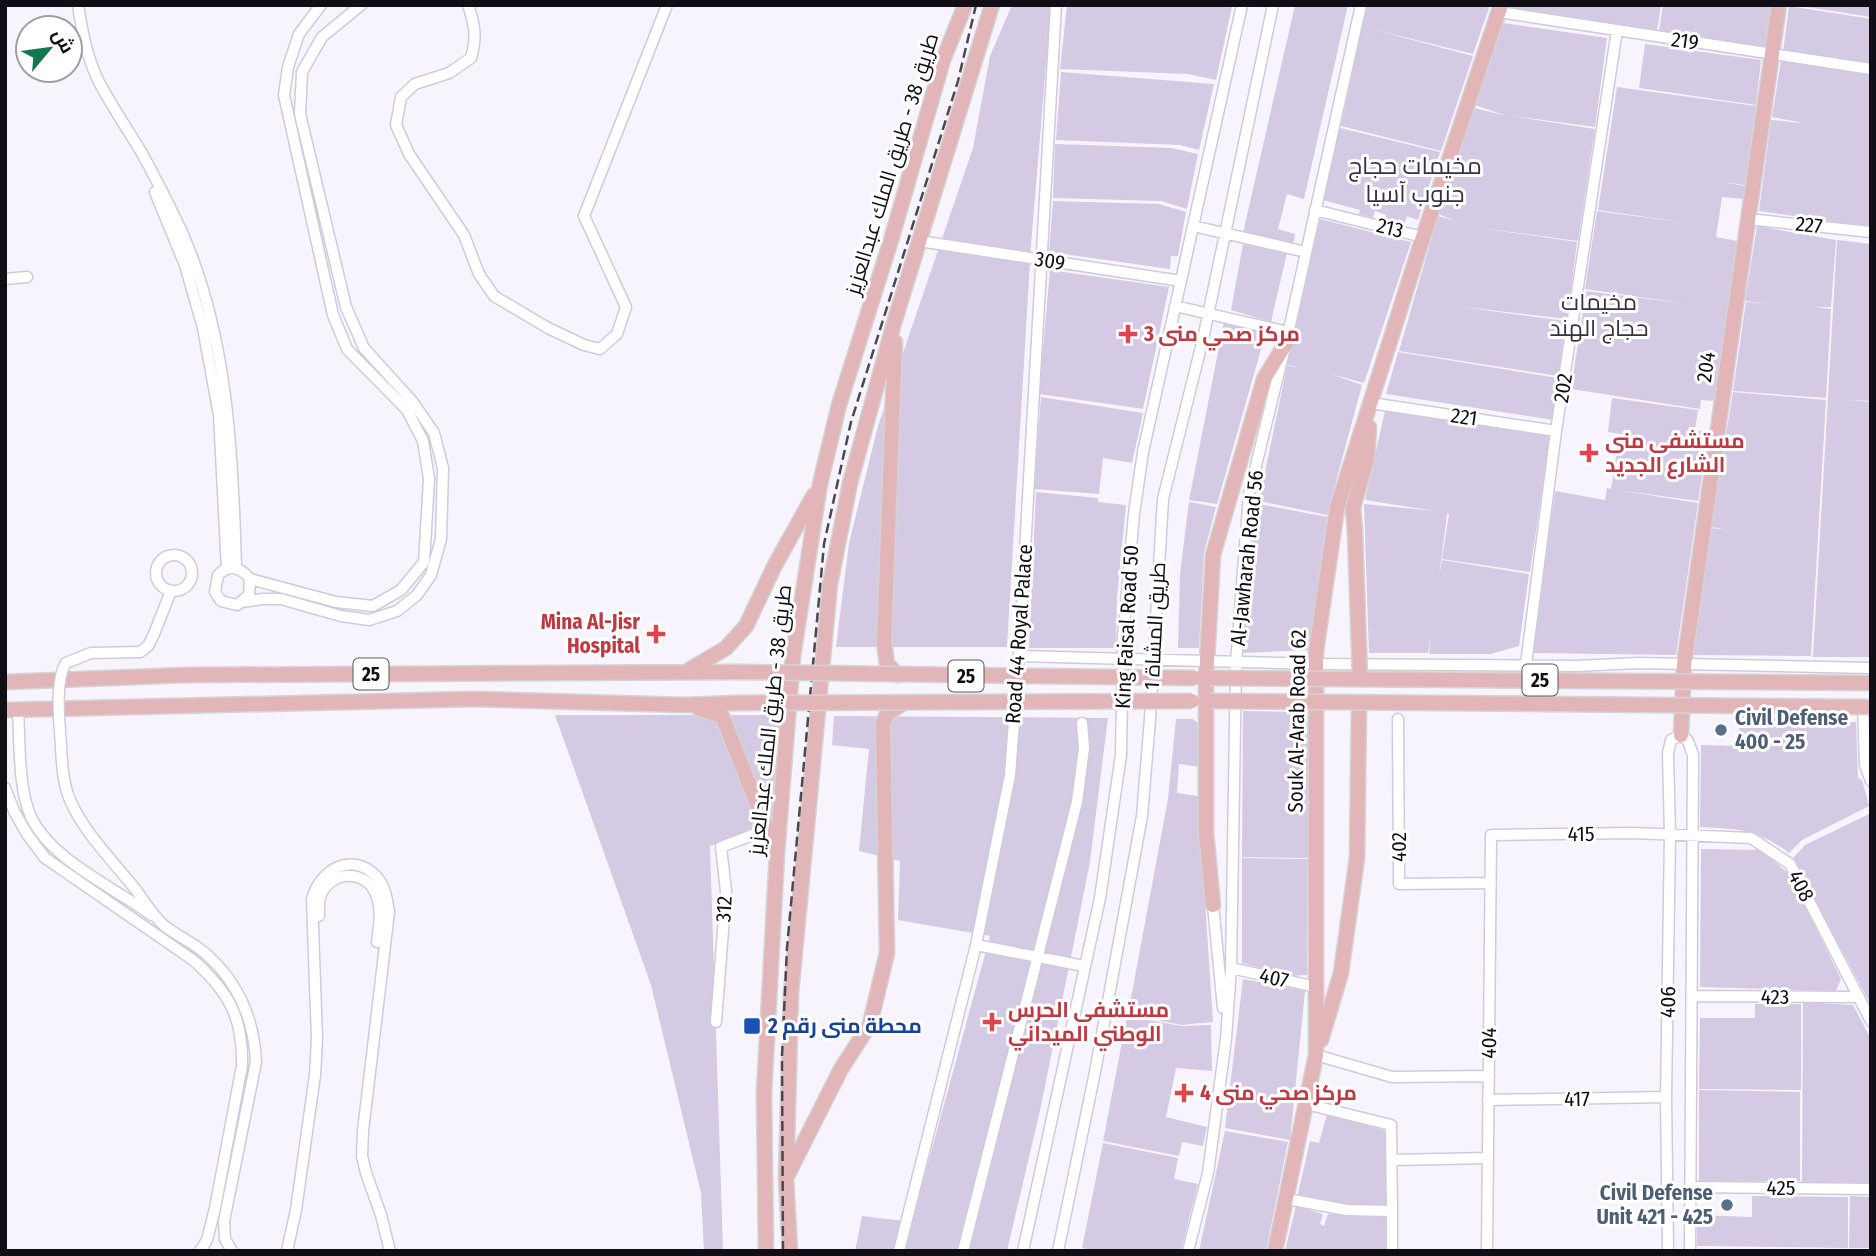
<svg xmlns="http://www.w3.org/2000/svg" width="1876" height="1256" font-family="'Fira Sans Condensed',Cairo,sans-serif">
	<style>
		.green { fill: #d4cae3 }
		.lines { fill: none; stroke-linecap: round; stroke-linejoin: round }
		.minor-casing { stroke: #d0cadb; stroke-width: 13 }
		.major-casing { stroke: #d4d4d5; stroke-width: 17 }
		.minor { stroke: #fff; stroke-width: 10 }
		.major { stroke: #e2b5b8; stroke-width: 14 }
		.rail { stroke: #4b484f; stroke-width: 2.5; stroke-dasharray: 10 5; stroke-linecap: butt }
		.minor-bridge-casing { stroke: #d0cadb; stroke-width: 13; stroke-linecap: butt }
		.major-bridge-casing { stroke: #d4d4d5; stroke-width: 17; stroke-linecap: butt }
		.minor-bridge { stroke: #fff; stroke-width: 10 }
		.major-bridge { stroke: #e2b5b8; stroke-width: 14 }
		.health-dot { fill: #e0444e; stroke: #fff; stroke-width: 2.5 }
		.service-dot { fill: #5c6f8a; stroke: #fff; stroke-width: 2.5 }
		.transit-dot { fill: #1a4fb4; stroke: #fff; stroke-width: 2.5 }
		.labels { text-anchor: middle; dominant-baseline: central; stroke-width: 6; stroke-linejoin: round; paint-order: stroke }
		.shield { fill: #fff; stroke: #58575b; stroke-width: 2 }
		.shield-label { font-size: 19px; font-weight: bold; fill: #110f15 }
		.street-label { font-size: 21px; fill: #110f15; stroke: #fff }
		.health-label { font-size: 21px; font-weight: bold; fill: #be3a42; stroke: #fff; text-anchor: start }
		.service-label { font-size: 21px; font-weight: bold; fill: #4e5e75; stroke: #fff; text-anchor: start }
		.transit-label { font-size: 21px; font-weight: bold; fill: #164399; stroke: #fff; text-anchor: start }
		.neighbourhood-label { font-size: 23px; fill: #37313f; stroke: #fff }
		.quarter-label { font-size: 24px; fill: #37313f; stroke: #fff }
	</style>
	<rect width="100%" height="100%" fill="#f8f4fe"/>
	<!-- green -->
	<path class="green" d="M1012 5H1051L1031 245 1007 647H836L849 543 878 426 973 148 990 56Z
		M1067 5 1232 7 1216 80 1188 74 1060 69Z
		M1295 5H1348L1304 199 1287 194 1278 229 1295 234 1293 247 1243 233Z
		M1367 5H1490L1473 54 1371 29 1473 56 1441 151 1341 126Z
		M1509 5H1661L1657 31 1508 8Z
		M1663 5H1772L1766 47 1659 31Z
		M1793 5H1871V17Z
		M1789 6 1871 19V66L1783 52Z
		M1503 23 1607 38 1595 127 1512 116 1595 129 1578 241 1473 227 1577 242 1567 319 1454 306 1566 321 1558 376 1399 351 1438 216 1455 221 1438 214 1474 108 1507 116 1475 105Z
		M1645 44 1761 60 1756 105 1639 88Z
		M1781 61 1871 75V227L1759 211 1771 120 1804 123 1772 117Z
		M1061 72 1214 84 1199 150 1180 145 1056 140Z
		M1617 87 1756 106 1745 185 1722 182 1745 186 1743 199 1722 197 1716 237 1737 241 1714 401 1701 400 1700 409 1571 389 1586 291 1688 304 1585 289 1597 211 1694 224 1598 210Z
		M1340 128 1440 152 1418 220 1407 216 1404 225 1386 221V215L1375 211 1373 218 1359 214 1360 210 1323 200Z
		M1055 144 1171 148 1198 154 1187 209 1161 201 1053 198Z
		M1053 201 1159 204 1186 212 1178 256H1171L1170 269 1049 252Z
		M1320 219 1411 242 1364 383 1331 374 1362 385 1327 515 1259 501 1287 366 1301 368 1287 365Z
		M1757 226 1836 240 1831 307H1815L1831 309 1826 398 1733 391 1746 302 1767 304 1745 301Z
		M1837 240 1871 244V401L1848 400 1871 402V657H1813Z
		M1243 244 1287 253 1271 322 1231 310Z
		M1050 270 1169 287 1143 409 1039 394Z
		M1224 322 1266 332 1217 504 1189 500Z
		M1398 352 1558 378 1553 420 1386 394Z
		M1733 392 1826 400 1811 656 1693 655 1712 528 1730 530 1711 527Z
		M1041 397 1143 413 1132 463 1103 458 1099 494 1034 489Z
		M1612 398 1698 410 1695 430 1709 432 1698 501 1617 490 1698 503 1676 655 1533 653 1555 491 1605 500 1607 488 1611 489 1620 434 1608 432Z
		M1385 411 1550 436 1530 572 1442 559 1449 514H1447L1439 577 1442 560 1529 574 1519 646 1491 654H1429L1431 636 1428 653H1369L1364 504 1434 511 1365 500Z
		M1036 492 1098 498V502L1126 505 1117 598 1116 648H1029Z
		M1189 502 1216 507 1204 553 1199 648H1178L1180 574Z
		M1259 504 1327 517 1310 650 1243 653 1251 549Z
		M1243 711 1310 712 1309 858 1242 857Z
		M555 715H783L775 822 710 846 723 1251H704L701 1193 651 985Z
		M834 716 1108 718 1090 862 1041 1106 1007 1251H855L862 1216 912 1222 990 936 898 920 900 861 859 851 869 749 832 745Z
		M1740 716 1798 717 1799 724 1856 722 1858 778 1862 780 1869 806 1802 840 1789 853C1757 829 1739 829 1700 827L1701 745 1739 746Z
		M1176 719H1193L1199 724 1200 767 1179 764 1177 793 1198 796 1213 1022 1181 1025 1128 1014 1168 799Z
		M1869 814 1871 817V1005L1793 858 1805 845Z
		M1701 849 1761 850 1789 874 1841 979 1836 991 1700 987Z
		M1242 858 1308 859 1307 975 1290 976 1242 963Z
		M1243 979 1305 991 1290 1140 1225 1128Z
		M1803 1002 1853 1005 1871 1039V1183L1802 1182Z
		M1755 1004H1801V1090L1699 1089 1700 1018H1755Z
		M1127 1016 1181 1026 1211 1025 1212 1071 1176 1068 1166 1117 1207 1127 1203 1146 1182 1142 1179 1156 1103 1141Z
		M1699 1090 1800 1092V1181H1699Z
		M1327 1114 1390 1132 1388 1206 1330 1205 1297 1198 1310 1141 1319 1143Z
		M1225 1131 1288 1142 1266 1251H1199Z
		M1103 1143 1178 1158 1174 1179 1198 1184 1181 1251H1097L1082 1248Z
		M1752 1196 1848 1197V1248L1697 1246V1215L1752 1217Z
		M1850 1196 1871 1197V1248H1849Z
		M1296 1206 1323 1214 1320 1224 1324 1226 1328 1214H1388L1387 1251H1285Z"/>
	<g class="lines">
		<!-- minor casing -->
		<g class="minor-casing">
			<path id="minor" d="M78 5C82 31 87 58 99 82 111 105 126 127 140 150 155 176 168 203 181 230 228 335 233 455 236 568
				M468 5C475 25 477 38 471 58L449 73 415 84 401 97 396 125 409 154 464 235 479 274 494 296 548 328 584 345 600 349 617 334 626 307 584 216 667 5
				M1499 12 1871 69
				M155 192 185 265 203 328 219 415 227 569
				M1315 210 1423 237
				M1748 219 1871 232
				M1193 226 1306 252
				M919 241 1181 281
				M5 279 27 277
				M1175 306 1288 332
				M1371 403 1556 431
				M156 573a18 18 0 1 1 36 0a18 18 0 1 1-36 0Z
				M250 579 249 595 237 605 221 601 215 592 218 575C228 564 241 567 250 579L336 602 373 606 401 590 424 562 429 479 423 441 407 410 347 349 333 315 284 95 288 67 299 34 321 5
				M242 602 263 599H281L341 616 369 620 397 611 417 595 431 575 441 539 443 468 434 433 412 401 364 348 346 307 300 114 302 72 322 37 361 5
				M1019 656 1316 664 1577 666 1638 663 1871 668
				M66 663 91 653 140 652 148 646 154 634 171 591
				M1526 664 1556 431 1617 30
				M1863 705 1865 765 1871 781
				M18 710C20 742 18 788 31 817 51 860 114 887 151 915
				M1398 719 1399 884 1491 883
				M61 747C62 766 63 783 70 800 84 833 114 862 136 890 145 902 154 918 166 927 179 937 194 943 206 954 239 983 254 1019 256 1062L224 1221 225 1239 232 1251
				M5 788 14 811 27 834 45 858 193 960C229 992 243 1017 242 1066L215 1208 207 1240 200 1251
				M1213 905 1223 1008
				M319 916C319 906 318 897 324 889 339 868 370 873 377 897 382 911 379 927 377 942
				M976 945 1084 966
				M1231 968 1316 987
				M1692 996 1859 997
				M716 1022 726 891 721 847 768 829
				M1316 1055 1392 1077 1489 1076
				M1488 1100 1666 1097
				M1306 1104 1391 1125 1392 1211
				M1393 1160 1488 1158
				M1691 1187 1871 1189
				M1287 1199 1347 1210 1392 1211V1251
				M287 1251 296 1210 315 1075 317 1039 312 899C320 870 351 851 376 876 385 885 387 899 389 912L363 1131 362 1156 366 1173 381 1215 390 1251
				M899 1251 976 945 1010 775 1019 656 1056 5
				M963 1251 1077 802 1084 748 1082 723
				M1023 1251 1100 898 1121 755 1123 637 1134 514 1143 452 1242 5
				M1058 1251 1095 1072 1142 816 1150 719 1163 499 1203 339 1273 5
				M1188 1251 1208 1173 1226 1039 1231 968 1236 663 1249 494 1286 343 1361 5
				M1487 1251 1491 835 1634 833 1751 838 1790 864 1871 1021
				M1668 1251 1666 1097 1670 834 1668 753 1671 740 1681 735 1688 741 1693 755 1690 1251"/>
		</g>
		<!-- major casing -->
		<g class="major-casing">
			<path id="major" d="M895 342 884 642 887 664 898 675
				M1355 532 1353 508 1367 458 1369 427
				M689 670 726 648 746 626 775 565 814 495
				M5 682 186 675 737 672
				M698 708 722 716 775 849
				M5 710 474 699 686 705 735 703
				M1681 735 1684 665 1779 5
				M1213 905 1206 833V678L1213 555 1264 379 1286 343
				M1321 1040 1341 973 1357 858 1359 703
				M788 1174 841 1069 870 1024 887 953 883 723 887 714 902 704
				M766 1251 764 1093 777 853 793 656 820 484 839 405 892 237 943 60 965 5
				M790 1251 786 1179 791 993 830 584 850 483 894 323 992 5
				M1275 1251 1316 1055V651L1337 508 1423 237 1501 5"/>
		</g>
		<!-- minor -->
		<use href="#minor" class="minor"/>
		<!-- major -->
		<use href="#major" class="major"/>
		<!-- rail -->
		<path class="rail" d="M783 1251 782 1056 787 948 824 544 851 422 958 81 976 5"/>
		<!-- minor-bridge casing -->
		<g class="minor-bridge-casing">
			<path id="minor-bridge" d="M61 747C60 725 54 682 66 663"/>
		</g>
		<!-- major-bridge casing -->
		<g class="major-bridge-casing">
			<path id="major-bridge" d="M1355 532 1360 679
				M737 672 1195 678
				M1210 678 1871 683
				M1211 701 1871 707
				M735 703 1192 701"/>
		</g>
		<!-- minor-bridge -->
		<use href="#minor-bridge" class="minor-bridge"/>
		<!-- major-bridge -->
		<use href="#major-bridge" class="major-bridge"/>
	</g>
	<!-- markers -->
	<g class="health-dot">
		<path d="M1124.5 323.5h7v7h7v7h-7v7h-7v-7h-7v-7h7z"/>
		<path d="M1585.5 442.5h7v7h7v7h-7v7h-7v-7h-7v-7h7z"/>
		<path d="M652.5 623.5h7v7h7v7h-7v7h-7v-7h-7v-7h7z"/>
		<path d="M988.5 1011.5h7v7h7v7h-7v7h-7v-7h-7v-7h7z"/>
		<path d="M1180.5 1082.5h7v7h7v7h-7v7h-7v-7h-7v-7h7z"/>
	</g>
	<g class="service-dot">
		<circle cx="1721" cy="730" r="7"/>
		<circle cx="1727" cy="1205" r="7"/>
	</g>
	<rect class="transit-dot" x="743" y="1017" width="18" height="18" rx="3.5"/>
	<g class="labels">
		<!-- shield labels -->
		<g class="shield">
			<rect x="353.5" y="658.5" width="35" height="31" rx="5"/>
			<rect x="948.5" y="660.5" width="35" height="31" rx="5"/>
			<rect x="1522.5" y="664.5" width="35" height="31" rx="5"/>
		</g>
		<g class="shield-label">
			<text x="371" y="674">25</text>
			<text x="966" y="676">25</text>
			<text x="1540" y="680">25</text>
		</g>
		<!-- street labels -->
		<g class="street-label">
			<text transform="translate(1685 41) rotate(8)">219</text>
			<text transform="translate(892 164) rotate(-73)">طريق 38 - طريق الملك عبدالعزيز</text>
			<text transform="translate(1809 225) rotate(6)">227</text>
			<text transform="translate(1390 228) rotate(14)">213</text>
			<text transform="translate(1050 261) rotate(9)">309</text>
			<text transform="translate(1706 367) rotate(-82)">204</text>
			<text transform="translate(1563 388) rotate(-81)">202</text>
			<text transform="translate(1464 417) rotate(8)">221</text>
			<text transform="translate(1247 558) rotate(-84)">Al-Jawharah Road 56</text>
			<text transform="translate(1155 626) rotate(-87)">طريق المشاة 1</text>
			<text transform="translate(1127 627) rotate(-87)">King Faisal Road 50</text>
			<text transform="translate(1019 634) rotate(-86)">Road 44 Royal Palace</text>
			<text transform="translate(770 720) rotate(-84)">طريق 38 - طريق الملك عبدالعزيز</text>
			<text transform="translate(1297 721) rotate(-89)">Souk Al-Arab Road 62</text>
			<text transform="translate(1581 834) rotate(-1)">415</text>
			<text transform="translate(1399 847) rotate(-90)">402</text>
			<text transform="translate(1801 886) rotate(62)">408</text>
			<text transform="translate(724 909) rotate(-87)">312</text>
			<text transform="translate(1274 978) rotate(12)">407</text>
			<text x="1775" y="997">423</text>
			<text transform="translate(1668 1002) rotate(-89)">406</text>
			<text transform="translate(1489 1043) rotate(-89)">404</text>
			<text transform="translate(1577 1099) rotate(-1)">417</text>
			<text x="1781" y="1188">425</text>
		</g>
		<!-- health labels -->
		<g class="health-label">
			<text x="1144" y="334">مركز صحي منى 3</text>
			<text x="1605" y="441">مستشفى منى<tspan x="1605" dy="24">الشارع الجديد</tspan></text>
			<text x="640" y="622" text-anchor="end">Mina Al-Jisr<tspan x="640" dy="24">Hospital</tspan></text>
			<text x="1008" y="1010">مستشفى الحرس<tspan x="1008" dy="24">الوطني الميداني</tspan></text>
			<text x="1200" y="1093">مركز صحي منى 4</text>
		</g>
		<!-- service labels -->
		<g class="service-label">
			<text x="1735" y="718">Civil Defense<tspan x="1735" dy="24">400 - 25</tspan></text>
			<text x="1713" y="1193" text-anchor="end">Civil Defense<tspan x="1713" dy="24">Unit 421 - 425</tspan></text>
		</g>
		<!-- transit labels -->
		<g class="transit-label">
			<text x="768" y="1026">محطة منى رقم 2</text>
		</g>
		<!-- neighbourhood labels -->
		<g class="neighbourhood-label">
			<text x="1599" y="302">مخيمات<tspan x="1599" dy="26">حجاج الهند</tspan></text>
		</g>
		<!-- quarter labels -->
		<g class="quarter-label">
			<text x="1415" y="166">مخيمات حجاج<tspan x="1415" dy="28">جنوب آسيا</tspan></text>
		</g>
	</g>
	<!-- border -->
	<rect width="1876" height="1256" fill="none" stroke="#110f15" stroke-width="14"/>
	<!-- north arrow -->
	<g transform="translate(49 49) rotate(61)"><circle r="33" fill="#ffffff" stroke="#a09fa1" stroke-width="2"/>
	<path d="M0-5L12 26L0 18L-12 26Z" fill="#12774f"/>
	<text y="-10" font-size="19" font-weight="bold" text-anchor="middle" fill="#110f15">ش</text>
	</g>
</svg>
